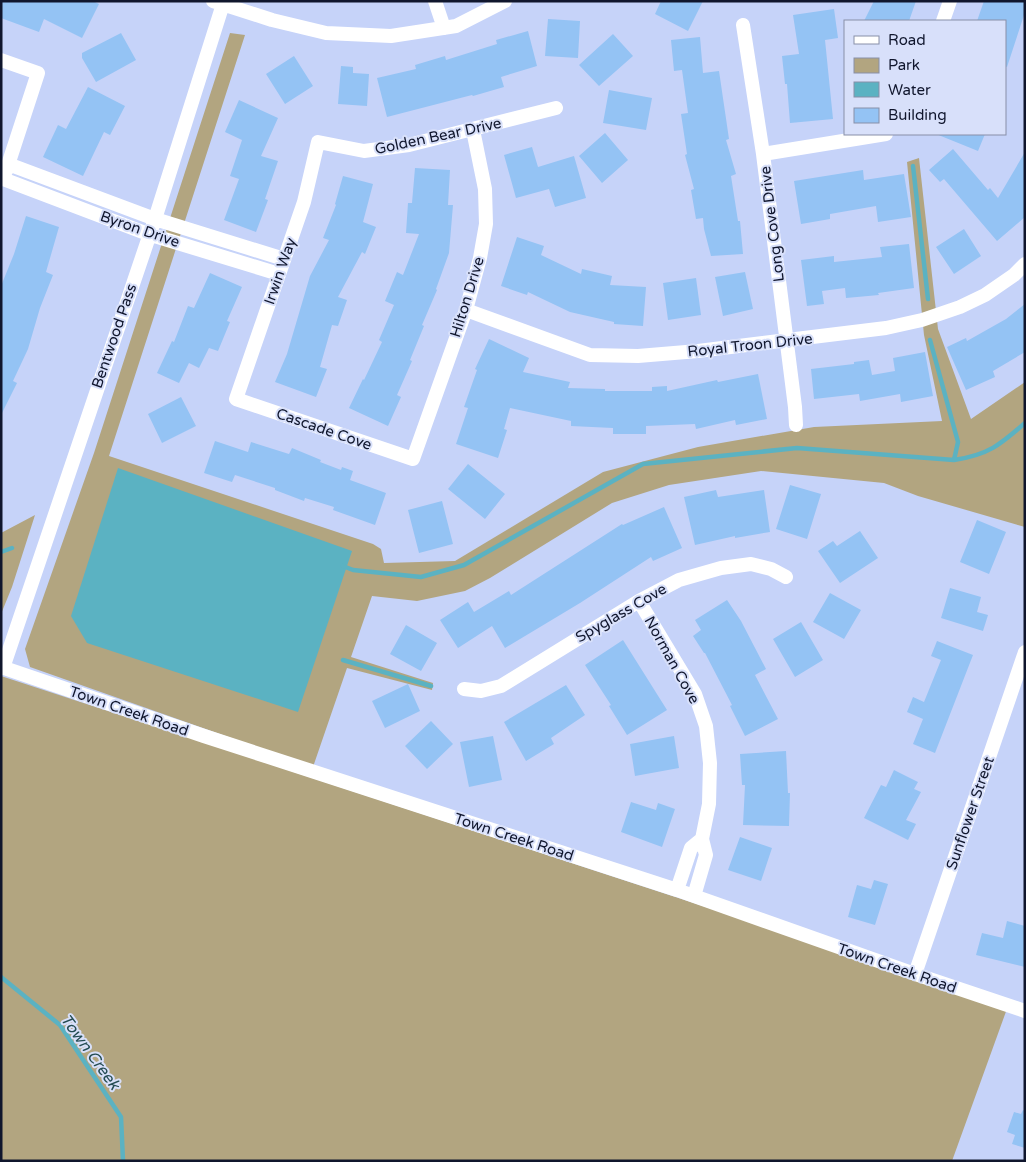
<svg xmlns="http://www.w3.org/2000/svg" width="1026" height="1162" font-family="'Varela Round',sans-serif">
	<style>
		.green { fill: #b2a580 }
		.water { fill: #5bb2c2 }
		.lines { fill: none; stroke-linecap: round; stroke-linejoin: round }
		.stream { stroke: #5bb2c2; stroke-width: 4.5 }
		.building { fill: #94c3f4 }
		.street { stroke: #fff; stroke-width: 14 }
		.labels { text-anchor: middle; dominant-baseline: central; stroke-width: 4; stroke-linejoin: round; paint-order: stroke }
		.street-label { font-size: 15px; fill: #10162d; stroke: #d8e0fa }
		.water-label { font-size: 16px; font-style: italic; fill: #244c53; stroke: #d8e0fa }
	</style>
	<rect width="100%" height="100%" fill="#c6d3f9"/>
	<!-- green -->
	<path class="green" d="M230 33 245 35 109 456 373 544 381 549 384 563 455 561 603 472 698 447 814 427 942 421 924 335 907 162 919 158 938 329 971 419 1025 382V527L918 496 884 483 761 471 669 485 612 503 490 578 465 591 417 601 372 596 351 657 433 683 432 690 347 668 313 767 30 667 25 649 94 453Z
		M35 515 12 587 1 614V533Z
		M1 676 1008 1006 952 1161H1Z"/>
	<!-- water -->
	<path class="water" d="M118 468 352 551 298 712 87 643 71 616Z"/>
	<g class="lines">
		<!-- stream -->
		<path class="stream" d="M913 166 928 299
			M930 340 958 442 954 460
			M1 552 12 548
			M343 566 353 570 421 577 464 565 643 464 797 448 954 460C988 455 1000 445 1025 423
			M343 660 431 686
			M1 977 60 1025 121 1117 123 1161"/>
	</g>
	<!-- building -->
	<path class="building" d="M1 1H93L99 4 82 38 44 19 39 32 1 18Z
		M661 1H703L688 31 655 14Z
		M874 1H916L909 21H864Z
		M984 1H1025V12L1007 67 1005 66V21H977Z
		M834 9 838 38 825 40 833 119 790 123 787 84H785L782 56 799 54 793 15Z
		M548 19 580 21 578 58 545 56Z
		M528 31 537 66 501 77 504 87 473 96 472 95 387 117 377 78 416 69 415 65 445 56 446 60 497 44 496 40Z
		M121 33 136 60 96 82 82 58V53Z
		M613 34 633 56 599 86 579 65Z
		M700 37 703 73 719 71 729 139 726 140 736 174 731 176 738 221H740L743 254 711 256 704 229 703 218 696 219 691 190 694 189 685 155 687 154 681 114 688 113 682 70 674 71 671 40Z
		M294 56 313 86 285 104 266 74Z
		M341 66 353 67V73L369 74 367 106 338 104Z
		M88 87 125 106 110 135 104 132 83 176 43 157 58 125 66 129Z
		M609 90 652 98 646 130 603 123Z
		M239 100 278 118 261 156 278 161 265 199 268 200 256 232 224 220 239 179 230 176 242 140 225 132Z
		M605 133 628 160 602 183 579 156Z
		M936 134H985L978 151Z
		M532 147 538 167 574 156 586 198 555 207 549 189 516 198 504 155Z
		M953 149 988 190 990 188 998 198 1025 152V217L997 241 944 179 940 182 929 170Z
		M415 168 450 170 448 205H453L449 253 436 289 437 290 422 325 424 326 410 360 412 361 397 395 401 397 388 426 349 408 363 379 364 380 382 342 379 340 394 305 385 301 397 272 403 275 419 234 406 233 408 203H412Z
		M863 170 864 180 904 174 911 217 878 222 876 206 830 214V219L801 224 794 181Z
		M343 176 373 184 363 222 376 227 365 254 362 252 338 297 347 300 338 326 332 325 320 367 327 369 316 397 275 382 287 354 310 276 329 240 323 238 336 205 335 204Z
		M26 216 59 227 46 272 53 275 40 308 28 349 13 381 17 383 1 415V286L14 254Z
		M964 229 981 256 954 274 936 247Z
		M517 237 544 246 541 255 581 274 582 269 612 276 610 285 646 287 643 326 614 324V322L570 312 528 292 527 295 501 286Z
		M909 244 914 288 878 293 879 295 846 298 845 288 822 291 824 304 807 306 801 260 834 256V262L882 257 880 247Z
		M745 272 753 309 723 316 715 277Z
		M210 273 242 287 227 321 230 322 218 351 209 348 199 368 189 363 179 383 157 373 172 341 174 342 188 306 194 308Z
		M696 278 701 315 668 320 663 283Z
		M1025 304V352L993 371 995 377 966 390 947 347 966 338 967 341 1006 319Z
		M489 339 529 358 523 372 570 382 568 388 605 389V391H652V387L667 386V391L717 380 718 382 758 374 767 419 736 425 735 420 696 429 695 424 646 426V434H613V428L571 426V421L510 408 504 429 507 430 498 458 456 444 468 408 464 407 477 370 475 369Z
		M925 352 933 396 901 402 900 394 860 401 859 394 814 399 811 369 854 364V362L869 360 872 375 895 371 893 358Z
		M181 397 196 426 162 443 148 414Z
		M215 441 248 452 251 442 289 454 292 448 321 460 320 462 341 470 342 467 353 471 350 480 386 493 375 525 333 510 334 507 305 498 304 501 275 490V488L235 475 232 482 204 473Z
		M468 464 505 494 485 519 448 489Z
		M790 485 821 494 807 539 776 529Z
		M716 490 718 497 764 490 770 532 735 538V536L695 545 684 497Z
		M442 501 453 544 419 553 408 510Z
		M664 507 682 548 653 561 651 557 580 603 505 648 492 626 458 648 440 620 468 602 474 612 509 591 511 595 622 524 623 525Z
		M977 520 1006 532 989 574 960 562Z
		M860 531 878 558 840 583 818 551 833 541 837 546Z
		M950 588 981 597 977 612 988 615 983 631 941 618Z
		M830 593 861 610 844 639 813 622Z
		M727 600 741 621 766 669 755 675 778 719 745 736 730 706 732 705 705 653H704L693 636 701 630 695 620Z
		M801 622 823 660 795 677 773 639Z
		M406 625 437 643 421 671 390 654Z
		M623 640 667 710 627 735 609 706 611 705 585 665Z
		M937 641 973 655 935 753 913 744 923 719 907 712 913 697 924 702 941 660 931 656Z
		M408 684 420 711 385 728 372 701Z
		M566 685 585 715 551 738 554 744 526 761 504 722Z
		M431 721 453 744 427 769 405 746Z
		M493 736 502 780 469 787 460 742Z
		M674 736 679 768 635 776 630 744Z
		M786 751 788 793H790L789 826 743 825 745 785H742L740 754Z
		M894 770 918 782 914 789 921 792 906 820 916 824 908 840 864 818 881 785 886 787Z
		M631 802 656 810 658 803 675 809 662 847 621 832Z
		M740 837 772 848 761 881 728 870Z
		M874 880 888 884 875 925 848 917 857 885 871 889Z
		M1007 921 1025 926V967L976 955 982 933 1003 938Z
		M1023 1110 1025 1111V1148L1012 1144 1015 1135 1007 1132 1014 1112 1021 1114Z"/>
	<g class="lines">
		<!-- street -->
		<path class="street" d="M213 1 272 20 326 33 391 36 456 26 505 1
			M435 1 444 28
			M943 21 950 1
			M743 25 763 154 795 407 796 425
			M1 60 38 73 6 171
			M473 130 485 189 486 224 480 258 466 310 413 459 236 399 304 202 318 142 364 151 409 145 556 108
			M763 154 886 134
			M8 164 155 219 284 259
			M3 179 148 234 279 274
			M466 310 590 355 638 356 698 351 886 328 922 320 960 307 985 295 1014 275 1025 264
			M639 601 695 694 706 726 710 763 709 804 702 839 706 855 694 896
			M1 667 204 736 677 890 915 974 1025 1011
			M3 668 155 219 223 4
			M464 689 481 691 501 686 639 601 679 580 721 568 751 564 771 569 786 577
			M677 890 691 848 702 839
			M915 974 1025 652"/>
	</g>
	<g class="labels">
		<!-- street labels -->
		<g class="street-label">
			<text transform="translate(438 136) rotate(-12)">Golden Bear Drive</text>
			<text transform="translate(772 224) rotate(-97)">Long Cove Drive</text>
			<text transform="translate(140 229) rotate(19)">Byron Drive</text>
			<text transform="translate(280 271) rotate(-71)">Irwin Way</text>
			<text transform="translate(467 297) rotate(-73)">Hilton Drive</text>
			<text transform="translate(114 336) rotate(-71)">Bentwood Pass</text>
			<text transform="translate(750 345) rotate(-6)">Royal Troon Drive</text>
			<text transform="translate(324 429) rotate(19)">Cascade Cove</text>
			<text transform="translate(621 613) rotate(-30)">Spyglass Cove</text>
			<text transform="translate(672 660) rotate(61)">Norman Cove</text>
			<text transform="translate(129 711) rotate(19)">Town Creek Road</text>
			<text transform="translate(970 813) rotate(-71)">Sunflower Street</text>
			<text transform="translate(514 837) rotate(18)">Town Creek Road</text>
			<text transform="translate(897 968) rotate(19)">Town Creek Road</text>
		</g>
		<!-- water labels -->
		<g class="water-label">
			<text transform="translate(90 1052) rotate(54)">Town Creek</text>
		</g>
	</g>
	<!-- border -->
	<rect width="1026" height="1162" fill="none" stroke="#10162d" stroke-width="5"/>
	<!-- legend -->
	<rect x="844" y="20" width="162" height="115" fill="#d8e0fa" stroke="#888fa8"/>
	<rect x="854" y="36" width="25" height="8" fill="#ffffff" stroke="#888fa8"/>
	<text x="888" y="45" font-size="15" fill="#10162d">Road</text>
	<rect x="854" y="58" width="25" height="15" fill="#b2a580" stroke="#888fa8"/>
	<text x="888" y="70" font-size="15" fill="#10162d">Park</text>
	<rect x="854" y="82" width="25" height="15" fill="#5bb2c2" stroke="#888fa8"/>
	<text x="888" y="95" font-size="15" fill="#10162d">Water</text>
	<rect x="854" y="108" width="25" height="15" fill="#94c3f4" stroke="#888fa8"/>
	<text x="888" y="120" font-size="15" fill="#10162d">Building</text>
</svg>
